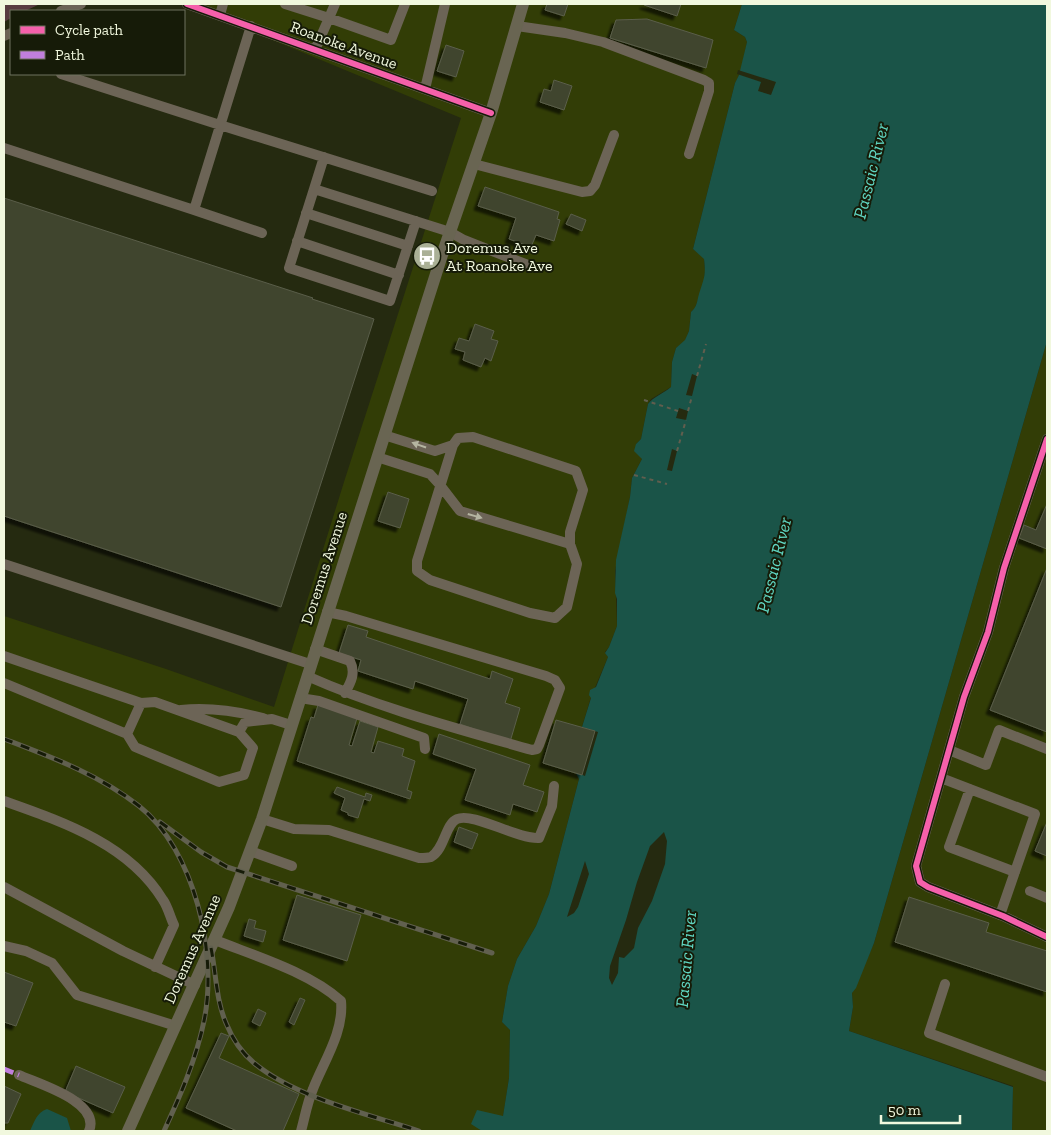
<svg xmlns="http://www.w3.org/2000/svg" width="1051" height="1135" font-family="'Zilla Slab',serif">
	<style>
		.built { fill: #323d06 }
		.green { fill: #583c40 }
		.water { fill: #1a5448 }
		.pier { fill: #252a10 }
		.building { fill: #40442d; stroke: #5a5e4a; filter: url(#shadow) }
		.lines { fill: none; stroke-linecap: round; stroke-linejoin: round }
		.path { stroke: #615e4e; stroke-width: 2; stroke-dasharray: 4 4; stroke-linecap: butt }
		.minor { stroke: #6c6456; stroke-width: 10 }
		.major { stroke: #696552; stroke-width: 12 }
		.rail-casing { stroke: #61604f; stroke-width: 5 }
		.rail { stroke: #161b08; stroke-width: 3; stroke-dasharray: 9; stroke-linecap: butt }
		.quiet { stroke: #c07fdc; stroke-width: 5; stroke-dasharray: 10 5; stroke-linecap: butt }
		.cycleway-casing { stroke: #161b08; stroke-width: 9 }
		.cycleway { stroke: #f560ab; stroke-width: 6 }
		.oneway { fill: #b5b5a1 }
		.labels { text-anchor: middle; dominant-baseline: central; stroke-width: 4; stroke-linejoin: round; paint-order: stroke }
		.street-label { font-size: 16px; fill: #f1f8de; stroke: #161b08 }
		.poi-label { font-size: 16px; fill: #f1f8de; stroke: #161b08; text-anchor: start }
		.water-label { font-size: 18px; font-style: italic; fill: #60d7c3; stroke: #161b08 }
	</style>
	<defs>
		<filter id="shadow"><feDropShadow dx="-4" dy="4" stdDeviation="1" flood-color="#0009"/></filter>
	</defs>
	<rect width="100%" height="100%" fill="#252a10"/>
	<!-- built -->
	<path class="built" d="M186 4H742L734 30 745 37 747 42 741 71 735 83 693 249 704 258 705 271 704 283 695 308 691 312 689 331 685 341 676 348 672 362 671 387 651 399 648 404 641 439 636 444 642 459 632 478 630 497 615 571 617 626 609 647 605 652 608 657 591 697 582 727 579 779 549 894 536 926 517 959 508 986 502 1022 510 1030 509 1078 503 1117 479 1130 482 1131H4V616L166 669 274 707 344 482 461 118Z
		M1047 341V1131H1012L1013 1086 849 1031 853 1007 852 993 874 943Z"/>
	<!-- green -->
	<path class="green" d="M4 4H40L25 11H11V18L4 22Z"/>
	<!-- water -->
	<path class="water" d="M742 4H1047V341L874 943 856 988 852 993 853 1007 849 1031 1013 1087 1012 1131H482L471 1124 477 1110 503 1116 509 1078 510 1030 502 1022 508 986 517 959 536 926 549 894 579 779 575 772 582 727 591 698 589 695 590 690 596 687 608 657 605 653 609 647 617 626V599L615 593 616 560 630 497 632 478 642 459 634 451 636 444 641 439 648 404C653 397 664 393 671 387L672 362 676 348 685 340 689 331 691 312C697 307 697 301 699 294 704 278 706 276 704 259L693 249 735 83 739 75 747 42 745 37 734 30Z
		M47 1109 67 1118 71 1131H30C34 1122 37 1112 47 1109Z"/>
	<!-- pier -->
	<path class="pier" d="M738 70 776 82 771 95 758 91 761 82 737 74Z
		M692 374 697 376 692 396 686 395Z
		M679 408 688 411 686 420 676 418Z
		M672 449 677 451 672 471 667 470Z
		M582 727 598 732 585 776 575 772Z
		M664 832 667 841 665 864 652 901 638 928 634 948 624 958 619 957 618 973 612 985 609 978 610 966 626 920 637 882 650 846Z
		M585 861 589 874 578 907 574 913 567 917Z"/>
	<!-- building -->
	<path class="building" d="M547 4H568L564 16 545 10Z
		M644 4H681L677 16 644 5Z
		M647 19 713 40 706 68 610 38 616 20Z
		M446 45 464 51 456 77 437 71Z
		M554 80 572 86 564 110 540 102 544 89 551 91Z
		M485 187 559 212 557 219 560 220 554 241 536 235 531 247 509 239 516 218 478 206Z
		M4 198 313 298 312 299 374 319 281 607 4 516Z
		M571 214 586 220 582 231 566 224Z
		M475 324 494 331 491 339 498 341 491 361 485 358 481 367 463 360 465 352 455 349 459 338 469 341Z
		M388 492 409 499 400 528 378 521Z
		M1047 504V549L1019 538 1024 525 1036 530Z
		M1047 568V732L990 710Z
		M348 625 368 631 366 637 490 679 492 671 513 679 505 703 520 708 510 742 460 724 468 699 415 681 413 689 358 671 361 660 339 653Z
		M318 705 357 718 349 745 352 746 360 721 378 727 371 752 374 753 378 741 404 749 402 756 415 761 407 790 412 792 410 799 297 761 311 717 314 718Z
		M556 720 595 731 582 775 543 763Z
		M439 734 530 765 523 785 544 792 537 812 513 804 510 815 465 800 476 769 433 754Z
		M337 787 365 797 366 793 372 795 370 801 364 799 358 818 348 815V813L341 810 345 798 334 793Z
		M1047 822V856L1035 851Z
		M459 827 478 834 472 849 454 842Z
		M297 895 361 915 347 961 283 940Z
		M909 897 989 923 986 932 1047 951V992L895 942Z
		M249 919 256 921 254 928 266 931 263 942 244 936Z
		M4 972 33 983 16 1026 4 1022Z
		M300 998 305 1000 294 1025 289 1022Z
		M258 1009 266 1013 260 1026 252 1022Z
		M221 1033 229 1036 219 1058 299 1094 283 1131H237L186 1108Z
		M76 1066 125 1087 113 1113 65 1092Z
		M4 1086 21 1094 8 1123H4Z"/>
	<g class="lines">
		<!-- path -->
		<path class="path" d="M697 376 706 344
			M644 400 678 411
			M688 411 692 396
			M677 451 686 420
			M634 475 667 484"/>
		<!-- minor -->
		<path class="minor" d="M187 4 491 113
			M285 4 329 18 335 4
			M61 11 81 4
			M220 15 223 4
			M517 26 565 33 603 42 704 80 709 83V91L689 154
			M4 36 11 33
			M315 50 329 18 391 40 405 4
			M61 74 220 125 432 191
			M425 89 445 4
			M4 148 194 210 251 26
			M474 164 582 192 590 191 595 185 614 135
			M314 189 324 157
			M194 210 262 233
			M306 213 408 246
			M416 221 390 301 289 268 314 189 450 232 464 240 533 267
			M297 241 399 275
			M384 435 435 451 453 445
			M473 437 576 471 583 490 570 532V544L577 564 567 607 555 618 530 613 430 580 417 571V561L453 445 458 438Z
			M1047 439 1004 568 988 632 964 697 916 866 920 882 928 887 1003 916 1047 937
			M377 457 430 474 440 485 460 511 570 544
			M4 564 310 664
			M315 649 350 661C356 673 351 682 345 693
			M4 656 141 703
			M307 676C379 708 455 728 532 750L537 749 539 745 560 688 555 680 546 676 346 616 327 612
			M4 683 127 734
			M300 698 319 701 424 738 425 749
			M181 710C209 707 236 711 263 718
			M239 732 253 748 244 775 219 782 135 747 127 734 141 703 155 702 239 732 245 722 272 719 291 725
			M949 750 986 765 999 730 1047 749
			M941 778 1035 814 1000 915
			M970 789 949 847 1015 872
			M4 801C63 822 129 844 163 900 168 907 170 917 174 925L155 967
			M262 819 294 829 329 830 419 858C423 858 428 858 431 857 445 849 445 824 457 819 474 812 516 839 539 838L552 806 554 786
			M250 851 292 866
			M4 887 123 951 195 985
			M1030 891 1047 898
			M215 940C255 956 309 972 341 1001 344 1032 324 1061 313 1089 307 1103 305 1117 301 1131
			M4 946 26 951 52 963 77 995 176 1026
			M945 984 929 1033 1047 1077
			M19 1075C39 1084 101 1102 89 1131"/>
		<!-- major -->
		<path class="major" d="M128 1131 229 907 262 819 442 255 491 113 523 4"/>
		<!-- rail casing -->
		<g class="rail-casing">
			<path id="rail" d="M4 739C51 757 98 774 139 806 195 850 218 954 204 1021 196 1060 180 1096 164 1131
				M160 822 201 852 227 867 492 953
				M211 948C216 973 216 1000 226 1023 232 1038 242 1053 254 1063 296 1098 368 1114 419 1131"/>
		</g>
		<!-- rail -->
		<use href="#rail" class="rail"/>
		<!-- quiet -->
		<path class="quiet" d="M4 1069 19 1075"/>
		<!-- cycleway casing -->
		<g class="cycleway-casing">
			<path id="cycleway" d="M187 4 491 113
				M1047 439 1004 568 988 632 964 697 916 866 920 882 928 887 1003 916 1047 937"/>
		</g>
		<!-- cycleway -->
		<use href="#cycleway" class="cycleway"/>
	</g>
	<!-- one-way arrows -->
	<defs><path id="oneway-solid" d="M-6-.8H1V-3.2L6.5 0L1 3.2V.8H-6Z" transform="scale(1.25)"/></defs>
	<g class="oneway">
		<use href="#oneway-solid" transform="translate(419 445) rotate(-161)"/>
		<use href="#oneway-solid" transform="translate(475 516) rotate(16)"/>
	</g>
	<!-- icons -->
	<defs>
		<g id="bus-disc" transform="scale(1.4375)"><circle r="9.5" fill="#aab096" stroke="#161b08"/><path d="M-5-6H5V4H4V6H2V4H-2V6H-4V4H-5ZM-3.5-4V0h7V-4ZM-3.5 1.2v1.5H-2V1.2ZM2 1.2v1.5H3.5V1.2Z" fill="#fff"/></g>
	</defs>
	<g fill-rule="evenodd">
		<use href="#bus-disc" x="427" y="256"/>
	</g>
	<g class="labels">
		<!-- street labels -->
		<g class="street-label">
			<text transform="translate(344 45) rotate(20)">Roanoke Avenue</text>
			<text transform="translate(324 568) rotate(-72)">Doremus Avenue</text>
			<text transform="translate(192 949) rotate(-66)">Doremus Avenue</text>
		</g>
		<!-- poi labels -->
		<g class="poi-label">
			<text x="446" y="247">Doremus Ave<tspan x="446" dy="18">At Roanoke Ave</tspan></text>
		</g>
		<!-- water labels -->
		<g class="water-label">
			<text transform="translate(871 171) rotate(-76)">Passaic River</text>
			<text transform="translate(774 565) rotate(-76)">Passaic River</text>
			<text transform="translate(686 959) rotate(-85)">Passaic River</text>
		</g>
	</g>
	<!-- border -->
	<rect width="1051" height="1135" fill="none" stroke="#f1f8de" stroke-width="10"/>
	<!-- legend -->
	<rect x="10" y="10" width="175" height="65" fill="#161b08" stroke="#6e735e"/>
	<rect x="20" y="26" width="25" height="8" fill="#f560ab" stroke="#6e735e"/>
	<text x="55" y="35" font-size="15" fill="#f1f8de">Cycle path</text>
	<rect x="20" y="51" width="25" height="8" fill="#c07fdc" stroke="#6e735e"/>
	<text x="55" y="60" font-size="15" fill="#f1f8de">Path</text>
	<!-- scale -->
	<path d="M881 1115v8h79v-8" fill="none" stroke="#f1f8de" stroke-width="2.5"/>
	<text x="888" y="1115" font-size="15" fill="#f1f8de" stroke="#161b08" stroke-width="4" paint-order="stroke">50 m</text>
</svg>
